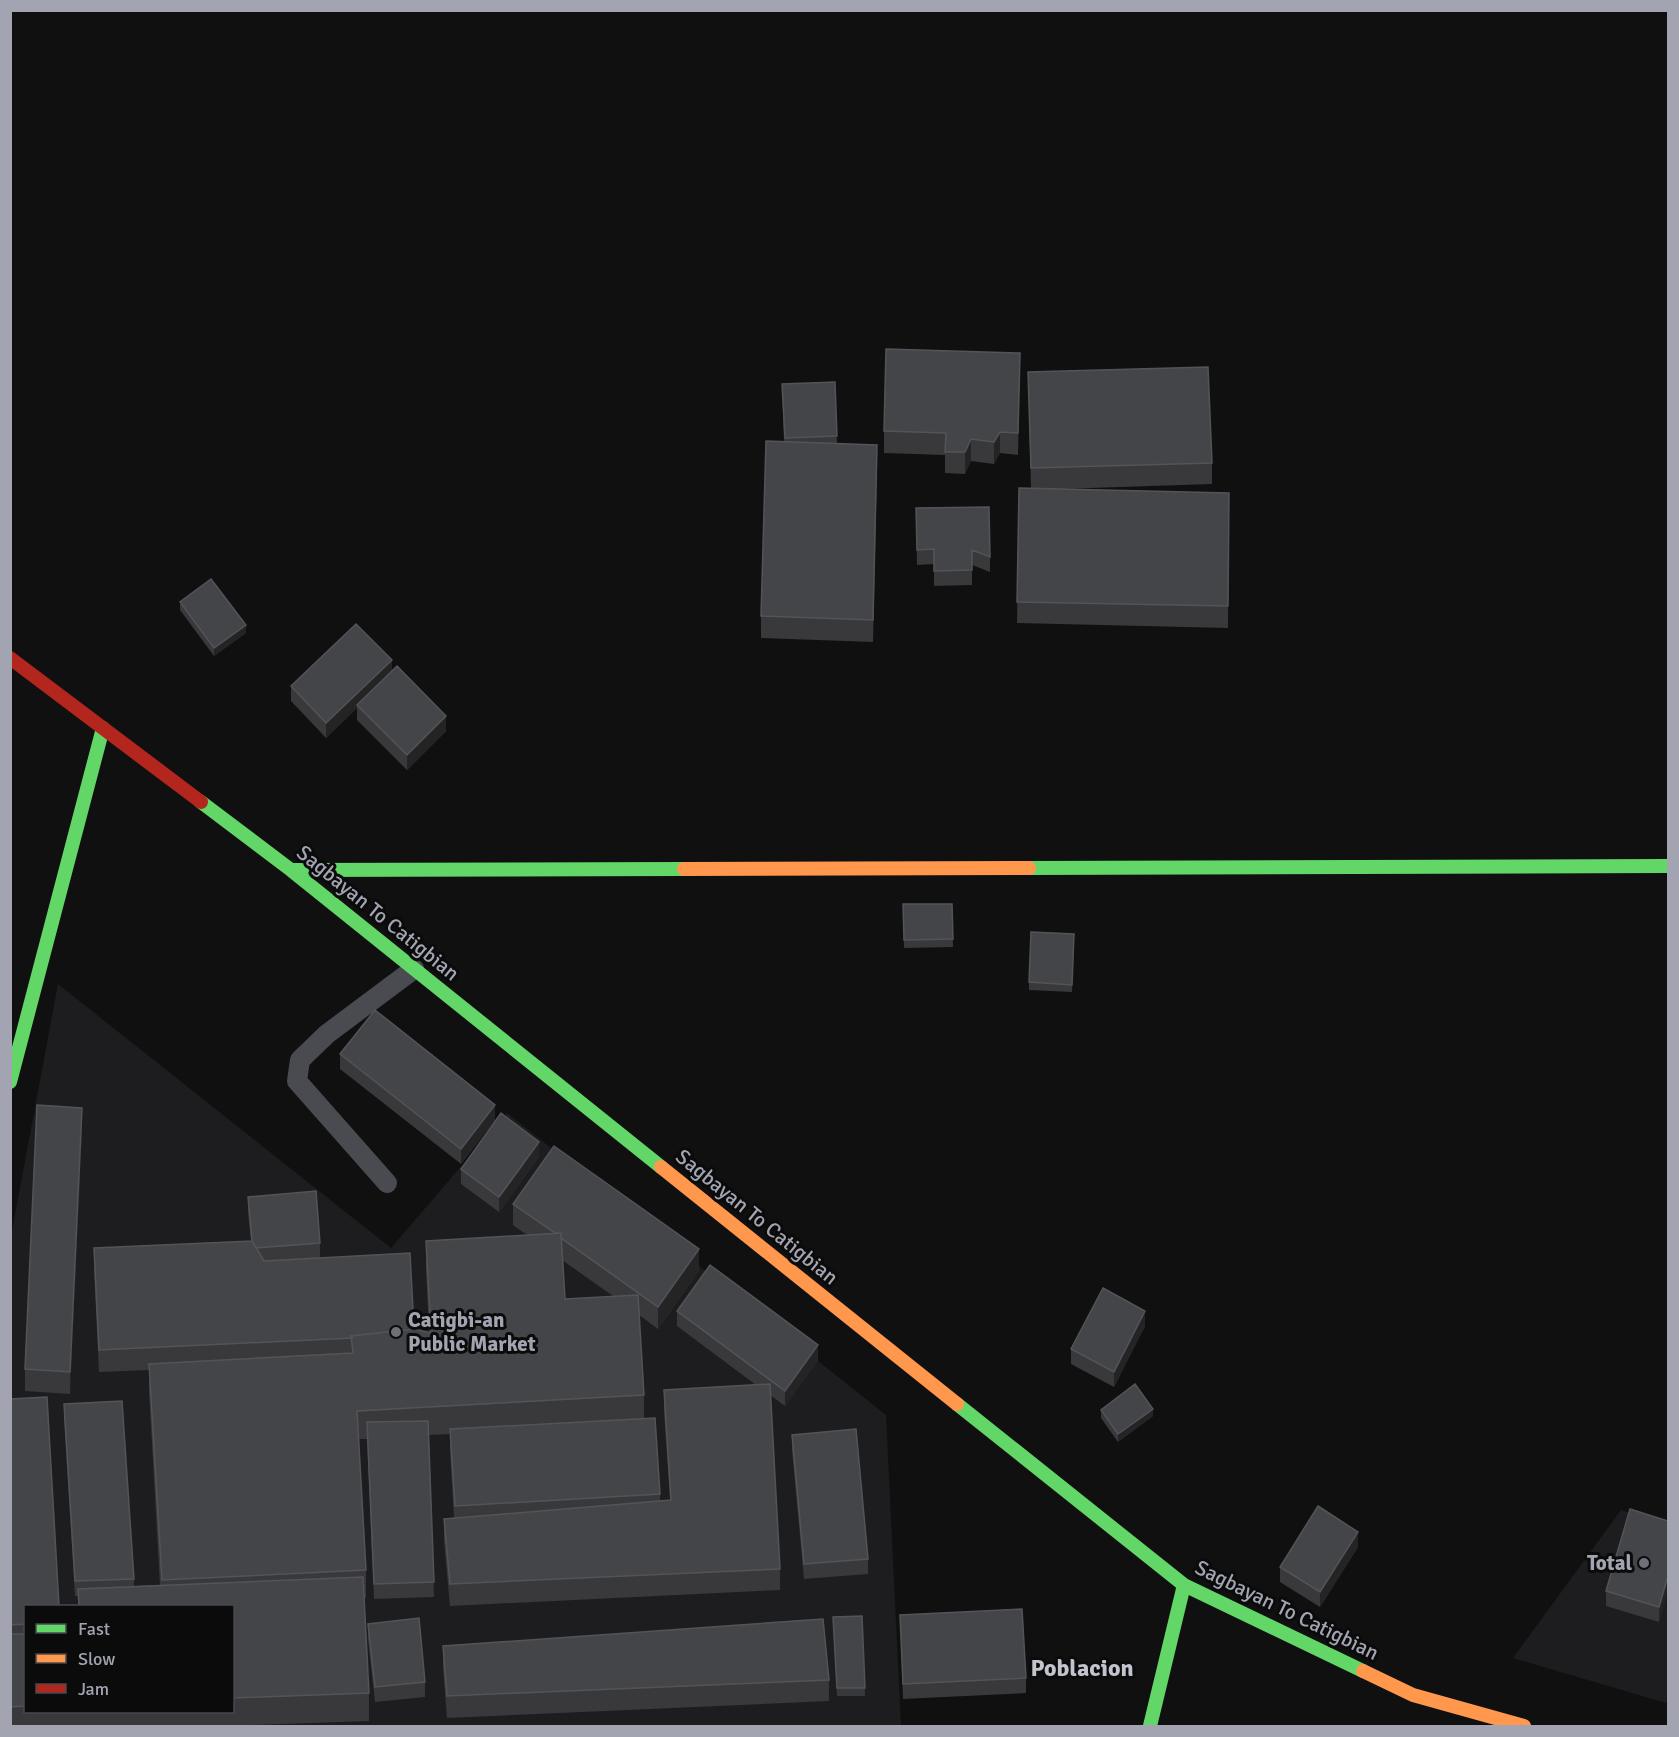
<svg xmlns="http://www.w3.org/2000/svg" width="1679" height="1737" font-family="Signika,sans-serif">
	<style>
		.built { fill: #1d1d1f; fill-rule: evenodd }
		.lines { fill: none; stroke-linecap: round; stroke-linejoin: round }
		.lane { stroke: #4a4b50; stroke-width: 20 }
		.fast { stroke: #63d668; stroke-width: 14 }
		.slow { stroke: #ff974d; stroke-width: 14 }
		.jam { stroke: #b3261e; stroke-width: 14 }
		.wall { fill: #39393c; fill-rule: evenodd }
		.shaded-wall { fill: #242425 }
		.building { fill: #444548; stroke: #535459; stroke-width: 1.5 }
		.poi-dot { fill: #6f7179; stroke: #0b0b0c; stroke-width: 2 }
		.labels { text-anchor: middle; dominant-baseline: central; stroke-width: 6; stroke-linejoin: round; paint-order: stroke }
		.street-label { font-size: 21px; fill: #a2a5b1; stroke: #0b0b0c }
		.poi-label { font-size: 21px; font-weight: bold; fill: #a2a5b1; stroke: #0b0b0c; text-anchor: start }
		.quarter-label { font-size: 24px; font-weight: bold; fill: #c2c4cd; stroke: #0b0b0c }
	</style>
	<rect width="100%" height="100%" fill="#101011"/>
	<!-- built -->
	<path class="built" d="M58 984 391 1248 507 1113 886 1415 901 1726H11V1236ZM26 1606H232V1712H26Z
		M1621 1510 1668 1526V1700L1666 1703 1513 1658Z"/>
	<g class="lines">
		<!-- lane -->
		<path class="lane" d="M387 1183 297 1081 300 1060 327 1034 414 969"/>
		<!-- fast -->
		<path class="fast" d="M201 802 291 870 661 1167
			M1029 868 1668 866
			M291 870 684 869
			M10 1082 103 728
			M957 1404 1184 1585 1363 1671
			M1150 1726 1184 1585"/>
		<!-- slow -->
		<path class="slow" d="M684 869 1029 868
			M661 1167 957 1404
			M1363 1671 1413 1695 1524 1726"/>
		<!-- jam -->
		<path class="jam" d="M10 658 201 802"/>
	</g>
	<!-- wall -->
	<path class="wall" d="M1020 353 1018 455 1000 453 994 464 971 461 965 474 945 473V455L884 453V431Z
		M1028 372 1212 463V484L1060 489 1229 493 1228 628 1017 623 1019 488 1031 489Z
		M835 382 837 443 877 466 873 642 761 638V616L784 442 782 384Z
		M916 508 990 557V572L972 565V585L934 586V564L917 565Z
		M180 602 246 633 214 656 180 610Z
		M392 671 446 731 407 770 357 720V708L326 738 291 701V686Z
		M903 904H952L953 947 904 948Z
		M1074 934 1072 992 1029 990V982Z
		M340 1054 495 1120 461 1164 340 1069Z
		M82 1129 70 1394 25 1391V1369Z
		M539 1157 499 1212 461 1184V1169Z
		M248 1197 320 1243V1258L414 1329 429 1332 426 1269V1241L527 1235 513 1225V1204L699 1271 658 1329 639 1315 644 1395V1418L660 1494V1501L670 1500 664 1412V1390L756 1385 677 1326V1311L818 1360 785 1406 770 1395 780 1569V1590L450 1606 444 1541V1519L454 1518 450 1451V1434L429 1435 434 1597 374 1599 367 1439H359L366 1570V1598H364L369 1693V1721L224 1726H10V1399L26 1606V1712H232V1606H78V1596H75L64 1419V1404L134 1579V1586L160 1585 149 1391V1370L99 1372 94 1270V1248L251 1241 248 1212ZM562 1260 613 1296 565 1299Z
		M1145 1326 1114 1387 1071 1364V1349Z
		M1101 1410 1153 1416 1118 1442 1101 1418Z
		M792 1435 868 1559V1574L804 1579 792 1450Z
		M1668 1521 1659 1622 1606 1606V1591Z
		M1358 1547 1320 1607 1280 1582V1567Z
		M900 1615 1026 1678V1693L903 1699Z
		M862 1616 865 1696H837L833 1624Z
		M368 1624 425 1682V1697L375 1702 368 1639Z
		M443 1646 829 1680V1701L447 1718 443 1668Z"/>
	<!-- shaded-wall -->
	<path class="shaded-wall" d="M1000 432V453L994 464V442Z
		M971 439V461L965 474V452Z
		M877 445V466L873 642V620Z
		M246 625V633L214 656V648Z
		M392 660V675L357 705V708L326 738V723Z
		M446 716V731L407 770V755Z
		M495 1105V1120L461 1164V1149Z
		M82 1108V1129L70 1394V1372Z
		M539 1142V1157L499 1212V1197Z
		M699 1249V1271L658 1329V1307Z
		M1145 1311V1326L1114 1387V1372Z
		M818 1345V1360L785 1406V1391Z
		M1153 1409V1416L1118 1442V1434Z
		M1358 1532V1547L1320 1607V1592Z
		M1668 1576V1591L1659 1622V1607Z"/>
	<!-- building -->
	<path class="building" d="M886 349 1020 353 1018 433 1000 432 994 442 971 439 965 452H945L946 433 884 431Z
		M1208 367 1212 463 1031 468 1028 372Z
		M835 382 837 436 785 438 782 384Z
		M766 441 877 445 873 620 761 616Z
		M1019 488 1229 493 1228 606 1017 602Z
		M989 507 990 557 972 550V570L934 571V549L917 550 916 508Z
		M211 579 246 625 214 648 180 602Z
		M356 624 392 660 326 723 291 686Z
		M397 666 446 716 407 755 357 705Z
		M903 904H952L953 939 904 940Z
		M1031 932 1074 934 1072 985 1029 982Z
		M375 1010 495 1105 461 1149 340 1054Z
		M37 1105 82 1108 70 1372 25 1369Z
		M501 1113 539 1142 499 1197 461 1169Z
		M554 1146 699 1249 658 1307 561 1238V1233H555L513 1204Z
		M316 1191 320 1243 256 1248 252 1241 248 1197Z
		M561 1233 565 1299 638 1295 644 1395 357 1411 366 1570 162 1580 149 1364 353 1353 351 1336 414 1329 431 1333 426 1241Z
		M252 1241 264 1261 410 1253 414 1329 351 1336 352 1338 99 1350 94 1248Z
		M710 1265 818 1345 785 1391 677 1311Z
		M1103 1288 1145 1311 1114 1372 1071 1349Z
		M770 1384 780 1569 450 1584 444 1519 671 1500 664 1390Z
		M1135 1384 1153 1409 1118 1434 1101 1410Z
		M47 1397 59 1606H26V1624L10 1625V1399Z
		M122 1401 134 1579 75 1581 64 1404Z
		M655 1418 660 1494 455 1506 450 1429Z
		M428 1421 434 1582 374 1584 367 1422Z
		M856 1429 868 1559 804 1564 792 1435Z
		M1318 1506 1358 1532 1320 1592 1280 1567Z
		M1630 1509 1668 1521V1576L1659 1607 1606 1591Z
		M363 1577 369 1693 232 1698V1606H79L78 1589Z
		M1022 1609 1026 1678 903 1684 900 1615Z
		M862 1616 865 1688H837L833 1617Z
		M419 1618 425 1682 375 1687 368 1624Z
		M823 1619 829 1680 447 1696 443 1646Z
		M10 1634H26V1706L10 1707Z"/>
	<!-- markers -->
	<g class="poi-dot">
		<circle cx="396" cy="1332" r="6"/>
		<circle cx="1644" cy="1563" r="6"/>
	</g>
	<g class="labels">
		<!-- street labels -->
		<g class="street-label">
			<text transform="translate(378 913) rotate(39)">Sagbayan To Catigbian</text>
			<text transform="translate(757 1217) rotate(39)">Sagbayan To Catigbian</text>
			<text transform="translate(1287 1610) rotate(26)">Sagbayan To Catigbian</text>
		</g>
		<!-- poi labels -->
		<g class="poi-label">
			<text x="408" y="1320">Catigbi-an<tspan x="408" dy="24">Public Market</tspan></text>
			<text x="1632" y="1563" text-anchor="end">Total</text>
		</g>
		<!-- quarter labels -->
		<g class="quarter-label">
			<text x="1082" y="1668">Poblacion</text>
		</g>
	</g>
	<!-- border -->
	<rect width="1679" height="1737" fill="none" stroke="#a2a5b1" stroke-width="24"/>
	<!-- legend -->
	<rect x="24" y="1605" width="210" height="108" fill="#0b0b0c" stroke="#47494e" stroke-width="1.5"/>
	<rect x="36" y="1624" width="30" height="9" fill="#63d668" stroke="#47494e" stroke-width="1.5"/>
	<text x="78" y="1635" font-size="18" fill="#a2a5b1">Fast</text>
	<rect x="36" y="1654" width="30" height="9" fill="#ff974d" stroke="#47494e" stroke-width="1.5"/>
	<text x="78" y="1665" font-size="18" fill="#a2a5b1">Slow</text>
	<rect x="36" y="1684" width="30" height="9" fill="#b3261e" stroke="#47494e" stroke-width="1.5"/>
	<text x="78" y="1695" font-size="18" fill="#a2a5b1">Jam</text>
</svg>
